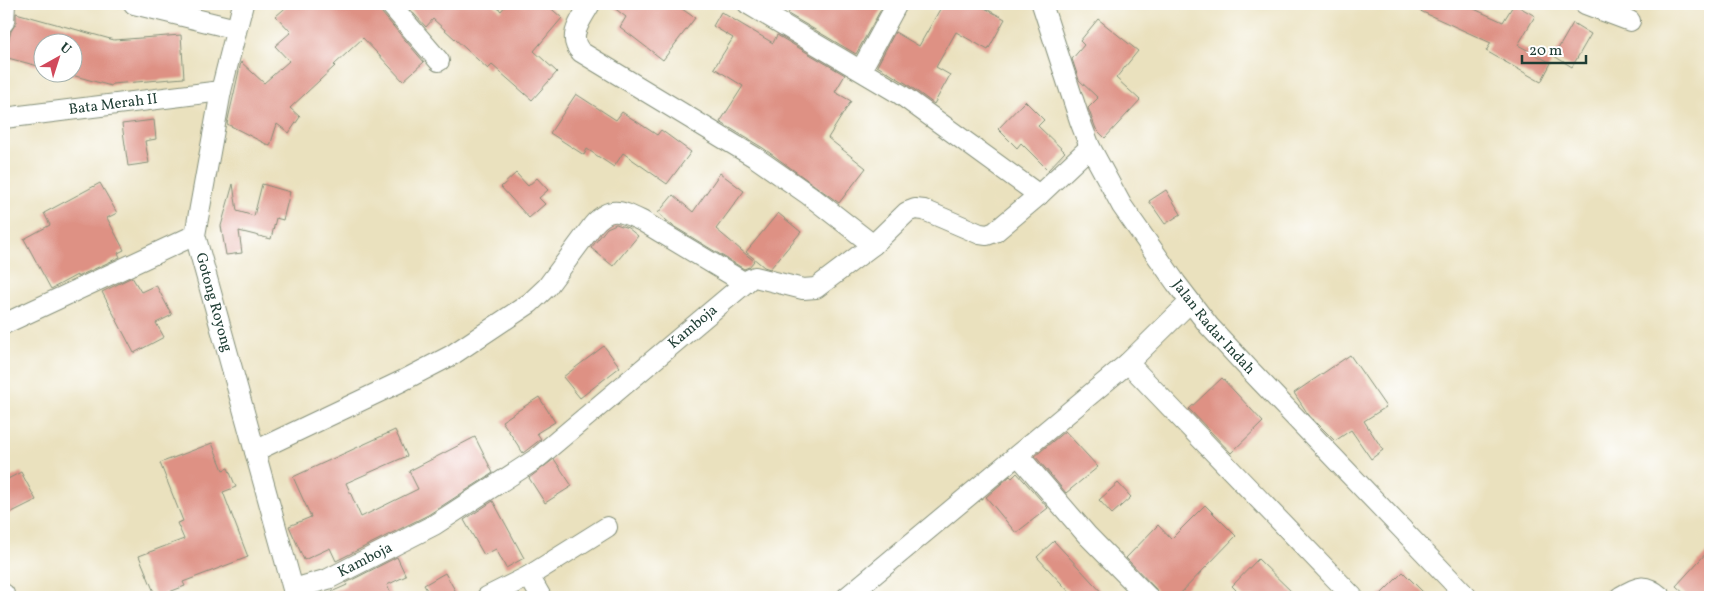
<svg xmlns="http://www.w3.org/2000/svg" width="1714" height="601" font-family="Vollkorn,serif">
	<style>
		.building { fill: #de9184 }
		.lines { fill: none; stroke-linecap: round; stroke-linejoin: round }
		.minor-casing { stroke: #848f79; stroke-width: 22 }
		.minor { stroke: #fff; stroke-width: 20 }
		.labels { text-anchor: middle; dominant-baseline: central; stroke-width: 4; stroke-linejoin: round; paint-order: stroke }
		.street-label { font-size: 15px; fill: #1f3d34; stroke: #fff }
	</style>
	<rect width="100%" height="100%" fill="#fff"/>
	<filter id="ink" filterUnits="userSpaceOnUse"><feTurbulence type="fractalNoise" baseFrequency=".02" numOctaves="2"/><feDisplacementMap in="SourceGraphic" scale="10" xChannelSelector="R" yChannelSelector="G"/><feConvolveMatrix kernelMatrix="1 2 1 2 8 2 1 2 1" color-interpolation-filters="sRGB"/></filter>
	<filter id="wash" filterUnits="userSpaceOnUse"><feTurbulence type="fractalNoise" baseFrequency=".0096" numOctaves="4" result="noise"/><feDisplacementMap in="SourceGraphic" scale="20" xChannelSelector="R" yChannelSelector="G"/><feGaussianBlur stdDeviation="1.12" result="paint"/><feColorMatrix in="noise" values="0 0 0 0 0 0 0 0 0 0 0 0 0 0 0 0 0 1.4 0 .05"/><feComposite in="paint" operator="in"/></filter>
	<g filter="url(#wash)">
		<rect width="100%" height="100%" fill="#eae1be"/>
		<g id="blocks">
			<!-- building -->
			<path class="building" d="M290 4H378L381 12 424 62 403 81 363 38 334 65 335 66 290 108 300 117 289 133 277 124 270 146 227 124 241 62 264 83 289 61 275 46 291 32 276 16Z
				M405 4H493L501 11 507 4H546L562 18 534 51 557 72 532 100 492 65 488 69 433 19 426 27Z
				M609 4H675L695 18 663 60 620 27 626 17Z
				M793 4H884L856 54 788 14Z
				M943 4H977L1005 19 988 50 956 32 936 67 950 75 934 104 907 84 877 66 895 32 919 46Z
				M1405 4H1463L1503 22 1514 4 1535 16 1518 45 1551 63 1541 82 1486 51 1491 43Z
				M721 12 773 43 777 35 845 75 835 92 851 101 828 138 866 168 839 203 763 148 720 122 743 86 714 68 733 38 713 26Z
				M16 13 114 40 181 35 184 78 112 84 111 86 61 72H72V42H42V67L4 57 11 31 16 23Z
				M1098 19 1138 51 1116 78 1140 100 1105 138 1096 129 1088 108 1098 98 1079 80 1072 59 1084 45 1080 41Z
				M1573 23 1591 34 1572 67 1554 56Z
				M576 94 616 120 622 112 657 135 661 130 691 152 667 184 623 153 614 167 587 149 584 155 550 133Z
				M1025 101 1044 120 1038 126 1065 152 1048 170 1021 143 1017 148 998 129Z
				M154 120 156 139 145 141 149 163 128 166 122 124Z
				M516 173 528 186 537 178 548 190 539 198 545 204 529 218 501 187Z
				M720 173 744 191 716 229 754 261 749 267 744 269 673 226 658 213 673 195 693 212Z
				M100 183 117 213 107 218 124 250 118 253 120 257 77 277V275L51 289 24 239 50 225 44 213Z
				M233 184 237 211 254 216 262 184 290 192 283 220 276 218 271 239 239 231 242 253 226 255 221 226Z
				M1166 190 1181 214 1165 224 1149 201Z
				M778 213 801 232 770 269 764 267 746 252Z
				M616 224 628 228 638 236 613 266 591 248 607 228Z
				M132 277 141 292 156 285 172 315 156 323 164 337 134 353 102 292Z
				M604 346 620 367 580 398 563 377Z
				M1350 355 1386 407 1364 421 1383 450 1371 459 1351 430 1335 441 1308 414 1294 393Z
				M1222 378 1263 422 1231 453 1189 409Z
				M539 397 555 422 537 433 541 439 523 453 502 421Z
				M395 430 407 456 346 483 361 517 418 489 409 471 475 437 493 473 428 515 336 561 330 548 304 560 289 526 311 517 293 477Z
				M1065 431 1098 467 1066 493 1035 456Z
				M212 443 223 470 228 468 236 487 223 492 248 557 183 582 185 586 156 597 139 556 184 539 177 523 183 521 160 463Z
				M554 459 572 486 545 503 529 478Z
				M21 472 36 500 4 516V481Z
				M1017 473 1048 508 1016 533 986 497 1010 476 1012 478Z
				M1118 483 1131 497 1112 514 1099 500Z
				M493 501 524 558 506 568 496 549 484 555 464 520Z
				M1205 505 1236 536 1177 597H1160L1156 589 1126 558 1158 525 1171 539Z
				M1054 541 1106 597H1074L1037 557Z
				M1710 549V597H1688L1676 586Z
				M397 557 406 576 387 585 392 597H320L347 585 346 583Z
				M1258 559 1297 597H1243L1232 586Z
				M1403 572 1428 597H1378Z
				M445 573 459 597H431L424 585Z"/>
		</g>
	</g>
	<g filter="url(#ink)">
		<use href="#blocks" fill-opacity="0" stroke="#848f79" stroke-width="1"/>
		<g class="lines">
			<!-- minor casing -->
			<g class="minor-casing">
				<g id="minor">
					<path d="M134 4 236 29"/>
					<path id="s1" d="M243 4 221 91 195 235 293 589 297 597"/>
					<path d="M390 4 439 61"/>
					<path d="M590 4C582 19 566 37 581 52L756 158 809 195 873 245"/>
					<path d="M748 4 900 94 1039 195"/>
					<path id="s2" d="M1042 4 1080 121 1090 147 1122 206 1176 283 1209 326 1248 368 1467 597"/>
					<path d="M1585 4 1630 21"/>
					<path d="M4 22 5 4"/>
					<path d="M861 70 897 4"/>
					<path id="s3" d="M4 118 221 91"/>
					<path d="M4 324 195 235"/>
					<path d="M1128 363 1353 597"/>
					<path d="M255 451 402 381 452 355 530 303 547 287 593 225C610 205 621 211 642 221L745 283"/>
					<path d="M1018 455 1087 535 1148 597"/>
					<path d="M529 576 541 597"/>
					<path id="s4" d="M293 589 328 579 434 525 536 459 750 279 755 277 803 289 816 288 873 245 907 212 915 209 924 210 980 234 987 235 995 232 1039 195 1090 147"/>
					<path d="M4 594 5 597"/>
					<path d="M487 597 529 576 607 527"/>
					<path d="M847 597 1128 363 1190 302"/>
					<path d="M1620 597C1638 587 1644 582 1661 597"/>
				</g>
			</g>
			<!-- minor -->
			<use href="#minor" class="minor"/>
		</g>
	</g>
	<g class="labels">
		<!-- street labels -->
		<g class="street-label">
			<text stroke="none"><textPath href="#s3" startOffset="110">Bata Merah II</textPath></text>
			<text stroke="none"><textPath href="#s1" startOffset="306">Gotong Royong</textPath></text>
			<text stroke="none"><textPath href="#s4" startOffset="482">Kamboja</textPath></text>
			<text stroke="none"><textPath href="#s2" startOffset="370">Jalan Radar Indah</textPath></text>
			<text stroke="none"><textPath href="#s4" startOffset="78">Kamboja</textPath></text>
		</g>
	</g>
	<!-- margin -->
	<rect width="1714" height="601" fill="none" stroke="#fff" stroke-width="20"/>
	<!-- north arrow -->
	<g transform="translate(58 58) rotate(39)"><circle r="24" fill="#ffffff" stroke="#a5b1ae"/>
	<path d="M0-4L9 19L0 12L-9 19Z" fill="#d1495b"/>
	<text y="-8" font-size="14" font-weight="bold" text-anchor="middle" fill="#1f3d34">U</text>
	</g>
	<!-- scale -->
	<path d="M1522 55v8h64v-8" fill="none" stroke="#1f3d34" stroke-width="2.5"/>
	<text x="1529" y="55" font-size="15" fill="#1f3d34" stroke="#ffffff" stroke-width="4" paint-order="stroke">20 m</text>
</svg>
